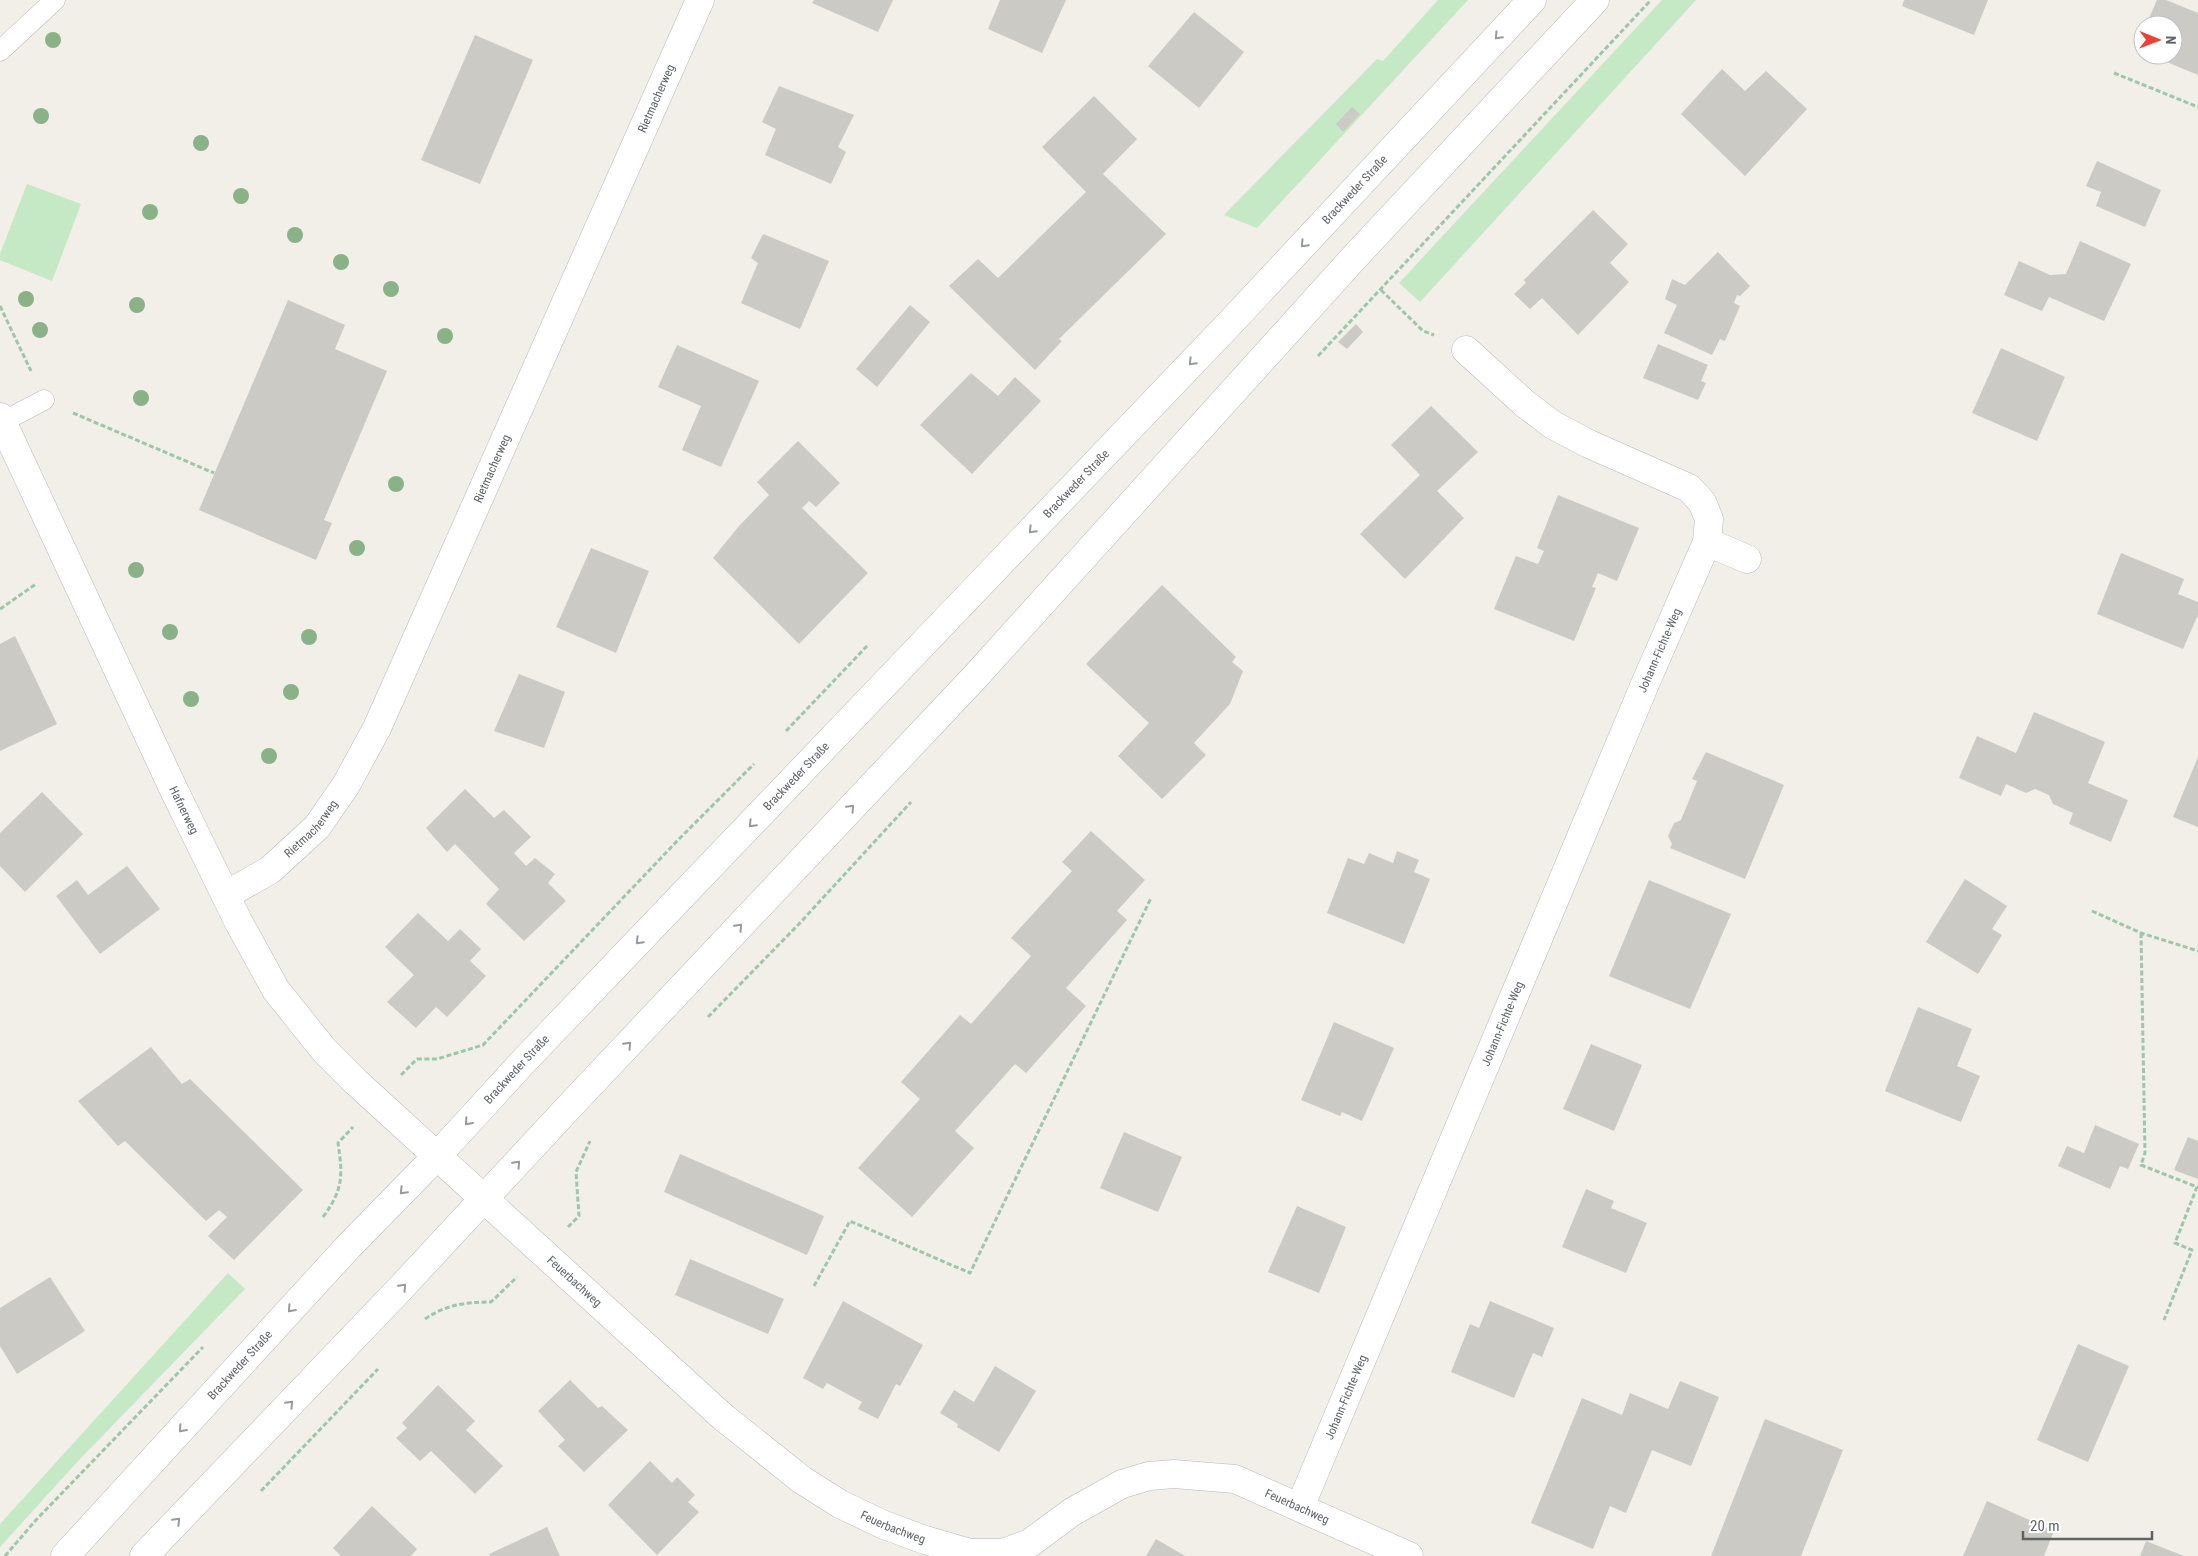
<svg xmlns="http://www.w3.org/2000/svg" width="2198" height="1556" font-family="'Roboto Condensed',sans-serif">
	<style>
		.green { fill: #c5e8c5 }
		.building { fill: #cccac5 }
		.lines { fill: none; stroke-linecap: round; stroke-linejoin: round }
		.lane-casing { stroke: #b5b8bc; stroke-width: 21 }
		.street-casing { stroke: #b5b8bc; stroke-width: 29 }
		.secondary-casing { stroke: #b6babf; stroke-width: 29 }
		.path { stroke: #9cc7a9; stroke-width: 3; stroke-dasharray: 5 2.5; stroke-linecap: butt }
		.lane { stroke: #fff; stroke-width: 20 }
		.street { stroke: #fff; stroke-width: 28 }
		.secondary { stroke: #fff; stroke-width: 28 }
		.tree { fill: #89b387 }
		.oneway { stroke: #979a9d }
		.labels { text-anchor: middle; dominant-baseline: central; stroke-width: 5; stroke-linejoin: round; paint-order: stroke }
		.street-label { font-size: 12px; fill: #5f6368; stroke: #fff }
	</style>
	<rect width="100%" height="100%" fill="#f1efe8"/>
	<!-- green -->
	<path class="green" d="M1438 0H1468L1257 228 1224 215 1377 59 1383 61Z
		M1662 0H1696L1420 302 1399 283Z
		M27 184 81 204 52 281 0 260V254Z
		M228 1273 245 1289 79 1460 0 1547V1524Z"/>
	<!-- building -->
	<path class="building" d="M814 0H893L878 32 812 3Z
		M1000 0H1066L1042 53 988 29Z
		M1904 0H1988L1974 35 1902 6Z
		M2157 0H2166L2198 13V75L2150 55H2173V25H2146Z
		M1194 12 1244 52 1199 108 1148 66Z
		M2143 32V52L2136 49Z
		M475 35 533 60 480 184 421 160Z
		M1722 69 1745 91 1766 71 1807 109 1745 176 1681 114Z
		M779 86 854 115 838 147 846 152 831 184 765 155 776 129 762 122Z
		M1094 96 1137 139 1103 174 1166 234 1059 339 1062 341 1035 370 949 286 978 259 998 278 1086 192 1042 147Z
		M1352 107 1360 114 1343 132 1336 124Z
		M2097 161 2161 190 2145 227 2096 206 2101 192 2086 186Z
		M1593 210 1628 244 1610 263 1629 282 1578 335 1542 298 1530 309 1514 294 1526 283 1524 280Z
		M763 234 829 261 800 329 741 303 758 263 751 258Z
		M2080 241 2131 264 2104 321 2049 297 2042 311 2004 295 2019 261 2050 275 2066 274Z
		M1718 252 1750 286 1740 296 1737 295 1734 303 1740 306 1725 341 1720 339 1712 355 1664 333 1677 305 1665 299 1672 279 1685 285Z
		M288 300 345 325 335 349 387 371 324 520 332 523 316 560 199 510Z
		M910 305 930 322 877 387 856 369Z
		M1356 324 1363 332 1347 349 1338 342Z
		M1658 344 1708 365 1701 381 1706 383 1698 400 1643 378Z
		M677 345 759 381 721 467 682 450 701 406 658 387Z
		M2001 348 2065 377 2037 441 1972 413Z
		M971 373 998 396 1015 377 1041 401 972 474 920 425Z
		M1431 406 1478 452 1437 491 1464 518 1405 579 1360 534 1420 475 1391 445Z
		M798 441 840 483 816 507 809 501 802 508 868 573 799 644 713 558 739 526 769 495 757 482Z
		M1558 495 1639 528 1617 581 1598 573 1592 587 1596 588 1574 641 1494 609 1516 556 1538 564 1544 551 1537 548Z
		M591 548 649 571 616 653 556 627Z
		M2121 553 2184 579 2178 594 2198 602V615L2183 649 2097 614Z
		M1162 585 1236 657 1232 662 1243 671 1230 704 1194 743 1206 755 1162 799 1118 756 1149 723 1086 664Z
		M15 636 57 724 0 751V644Z
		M519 674 565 692 544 748 494 731Z
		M2034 712 2105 742 2088 783 2128 800 2111 842 2069 824 2073 813 2053 804 2049 795 2035 789 2026 793 2006 784 2001 796 1959 778 1977 736 2016 753Z
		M1706 752 1784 785 1745 879 1670 848 1672 844 1668 836 1674 823 1681 820 1697 781 1692 779Z
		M2198 757V827L2173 817Z
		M465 789 494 818 504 810 531 837 514 853 526 866 535 858 555 874 548 883 566 901 524 941 486 904 499 889 455 844 447 852 426 828Z
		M42 792 83 834 25 892 0 866V833Z
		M1091 831 1145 880 1117 911 1127 920 1066 988 1086 1006 1026 1073 1015 1064 955 1131 974 1148 912 1217 858 1168 920 1099 901 1082 960 1015 971 1024 1031 956 1011 938 1072 871 1062 862Z
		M1397 851 1419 860 1414 872 1430 879 1404 944 1327 913 1348 858 1364 864 1369 853 1393 863Z
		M127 866 160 909 100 954 56 896 77 880 88 895Z
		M1965 879 2007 906 1992 929 2002 935 1978 974 1926 942Z
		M1649 880 1731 914 1690 1009 1609 976Z
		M418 913 448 941 460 929 481 949 470 961 486 976 447 1017 436 1007 416 1028 387 1002 414 975 385 947Z
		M1918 1007 1972 1029 1957 1066 1980 1076 1961 1122 1885 1091Z
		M1334 1022 1394 1048 1362 1121 1342 1112 1340 1116 1301 1100Z
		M1591 1044 1642 1065 1614 1131 1563 1109Z
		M151 1047 182 1084 190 1079 303 1190 234 1260 208 1236 227 1217 219 1210 206 1221 125 1141 118 1146 78 1101Z
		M2095 1125 2139 1144 2128 1169 2120 1166 2110 1189 2058 1166 2067 1146 2084 1153Z
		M1124 1132 1182 1157 1158 1212 1100 1188Z
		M2188 1137 2198 1141V1179L2174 1170Z
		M680 1154 824 1216 807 1255 664 1192Z
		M1586 1189 1614 1201 1611 1208 1647 1223 1626 1273 1562 1247Z
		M1297 1206 1346 1227 1319 1293 1268 1272Z
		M690 1259 784 1299 768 1334 675 1295Z
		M50 1277 85 1331 17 1374 0 1346V1308Z
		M843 1301 923 1345 900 1386 896 1384 878 1419 858 1409 862 1402 827 1383 823 1389 803 1378Z
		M1490 1301 1554 1328 1542 1357 1533 1353 1514 1398 1451 1372 1470 1324 1479 1328Z
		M2078 1344 2129 1366 2088 1462 2037 1440Z
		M995 1366 1036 1391 999 1452 957 1427 958 1424 940 1413 954 1390 974 1402Z
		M570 1380 598 1408 602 1406 628 1430 584 1472 558 1446 565 1440 538 1411Z
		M1680 1381 1719 1397 1691 1466 1652 1450 1626 1513 1610 1506 1593 1549 1531 1523 1582 1398 1622 1415 1630 1393 1668 1409Z
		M438 1385 475 1421 466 1430 503 1466 475 1494 431 1451 420 1461 396 1438 407 1428 402 1423Z
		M1765 1419 1843 1450 1801 1556H1711Z
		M650 1461 672 1483 677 1477 695 1495 688 1502 699 1512 657 1555 608 1505Z
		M1987 1501 2054 1531 2044 1556H1963Z
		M372 1506 417 1549 411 1556H341L333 1548Z
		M547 1527 560 1556H490L489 1554Z
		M1156 1539 1185 1556H1146Z
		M2146 1541 2184 1556H2140Z"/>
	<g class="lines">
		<!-- lane casing -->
		<g class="lane-casing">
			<path id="lane" d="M0 51 55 0
				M2 422 44 400"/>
		</g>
		<!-- street casing -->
		<g class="street-casing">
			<g id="street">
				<path d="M1466 350 1524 403 1553 425 1589 444 1689 488 1702 502 1709 519 1707 542"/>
				<path id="s1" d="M0 417 173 788 238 921 276 990 324 1050 356 1082 723 1417 802 1480 840 1504 884 1525 925 1540 970 1553H1003L1030 1543 1072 1512 1122 1484 1149 1476 1174 1474 1235 1479 1409 1556"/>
				<path id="s2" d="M226 895 270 870 317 827 346 785 377 728 700 0"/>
				<path id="s3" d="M1300 1507 1645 684 1707 542 1747 559"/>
			</g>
		</g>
		<!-- secondary casing -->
		<g class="secondary-casing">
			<g id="secondary">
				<path id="s4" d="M65 1556 348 1247 437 1156 522 1063 1231 322 1532 0"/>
				<path d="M144 1556 397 1292 569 1107 975 677 1351 261 1595 0"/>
			</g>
		</g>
		<!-- path -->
		<path class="path" d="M2114 73 2198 107
			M1381 290 1423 331 1434 335
			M0 306 31 371
			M1318 356 1651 0
			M73 413 214 473
			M0 609 36 584
			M786 731 868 645
			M2092 911 2141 933 2198 951
			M2141 933 2145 1153 2141 1165 2197 1187 2175 1243 2192 1250 2164 1320
			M708 1017 798 925 911 802
			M401 1075 417 1059H437L483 1045 679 839 754 764
			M323 1217C343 1190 343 1176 338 1143L353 1127
			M568 1227 579 1216 576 1172 590 1141
			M814 1286 850 1221 970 1273 1151 898
			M425 1319C445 1305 466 1302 491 1302L517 1277
			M261 1491 378 1369
			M5 1556 36 1520 203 1347"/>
		<!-- lane -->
		<use href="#lane" class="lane"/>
		<!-- street -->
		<use href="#street" class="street"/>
		<!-- secondary -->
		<use href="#secondary" class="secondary"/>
	</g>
	<!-- trees -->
	<g class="tree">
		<circle cx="53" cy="40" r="8"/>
		<circle cx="41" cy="116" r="8"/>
		<circle cx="201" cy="143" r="8"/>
		<circle cx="241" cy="196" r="8"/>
		<circle cx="150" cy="212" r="8"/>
		<circle cx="295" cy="235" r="8"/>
		<circle cx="341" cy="262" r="8"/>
		<circle cx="391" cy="289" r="8"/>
		<circle cx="26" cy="299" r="8"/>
		<circle cx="137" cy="305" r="8"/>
		<circle cx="40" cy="330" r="8"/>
		<circle cx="445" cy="336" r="8"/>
		<circle cx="141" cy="398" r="8"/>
		<circle cx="396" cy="484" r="8"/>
		<circle cx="357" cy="548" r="8"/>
		<circle cx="136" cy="570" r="8"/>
		<circle cx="170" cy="632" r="8"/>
		<circle cx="309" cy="637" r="8"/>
		<circle cx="291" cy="692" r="8"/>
		<circle cx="191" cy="699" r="8"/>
		<circle cx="269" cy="756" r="8"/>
	</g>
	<!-- one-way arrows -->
	<defs><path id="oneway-chevron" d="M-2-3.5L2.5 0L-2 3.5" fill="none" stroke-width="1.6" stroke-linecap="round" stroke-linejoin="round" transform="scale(1.25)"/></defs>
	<g class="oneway">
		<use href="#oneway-chevron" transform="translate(1498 36) rotate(133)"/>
		<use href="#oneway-chevron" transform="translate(1304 244) rotate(133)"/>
		<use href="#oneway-chevron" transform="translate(1192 362) rotate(134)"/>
		<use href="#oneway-chevron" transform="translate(1032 530) rotate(134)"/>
		<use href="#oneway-chevron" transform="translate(851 808) rotate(-47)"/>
		<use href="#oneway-chevron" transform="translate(752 824) rotate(134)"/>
		<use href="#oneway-chevron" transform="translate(739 927) rotate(-47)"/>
		<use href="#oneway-chevron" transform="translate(639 941) rotate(134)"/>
		<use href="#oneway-chevron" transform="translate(628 1045) rotate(-47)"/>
		<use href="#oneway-chevron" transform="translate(468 1122) rotate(132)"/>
		<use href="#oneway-chevron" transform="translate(517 1164) rotate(-47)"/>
		<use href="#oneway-chevron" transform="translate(403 1191) rotate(134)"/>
		<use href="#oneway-chevron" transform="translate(403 1287) rotate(-47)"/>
		<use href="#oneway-chevron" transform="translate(291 1309) rotate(132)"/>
		<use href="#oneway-chevron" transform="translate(290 1404) rotate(-46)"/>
		<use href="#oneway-chevron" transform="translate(182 1429) rotate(132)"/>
		<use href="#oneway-chevron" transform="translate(177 1521) rotate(-46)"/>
	</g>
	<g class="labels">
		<!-- street labels -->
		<g class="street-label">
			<text stroke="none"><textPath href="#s2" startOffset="919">Rietmacherweg</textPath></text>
			<text stroke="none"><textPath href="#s4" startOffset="1879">Brackweder Straße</textPath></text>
			<text stroke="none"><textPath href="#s2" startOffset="514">Rietmacherweg</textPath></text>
			<text stroke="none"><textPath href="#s4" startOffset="1474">Brackweder Straße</textPath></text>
			<text stroke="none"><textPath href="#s3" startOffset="929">Johann-Fichte-Weg</textPath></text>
			<text stroke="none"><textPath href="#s4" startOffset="1069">Brackweder Straße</textPath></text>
			<text stroke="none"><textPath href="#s1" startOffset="434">Hafnerweg</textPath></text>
			<text stroke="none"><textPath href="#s2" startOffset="109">Rietmacherweg</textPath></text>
			<text stroke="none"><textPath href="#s3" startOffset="524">Johann-Fichte-Weg</textPath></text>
			<text stroke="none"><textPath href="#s4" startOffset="664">Brackweder Straße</textPath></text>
			<text stroke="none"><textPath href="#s1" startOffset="1054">Feuerbachweg</textPath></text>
			<text stroke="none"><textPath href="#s4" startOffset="259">Brackweder Straße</textPath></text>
			<text stroke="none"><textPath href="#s3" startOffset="119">Johann-Fichte-Weg</textPath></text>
			<text stroke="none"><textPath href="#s1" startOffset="1894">Feuerbachweg</textPath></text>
			<text stroke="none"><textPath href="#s1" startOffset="1459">Feuerbachweg</textPath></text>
		</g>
	</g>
	<!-- north arrow -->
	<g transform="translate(2158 40) rotate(91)"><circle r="24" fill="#ffffff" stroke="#bfc1c3"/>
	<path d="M0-4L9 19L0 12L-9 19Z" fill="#ea4335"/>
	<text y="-8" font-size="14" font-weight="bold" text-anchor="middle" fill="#5f6368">N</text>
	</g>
	<!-- scale -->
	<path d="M2023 1531v8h129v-8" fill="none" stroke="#5f6368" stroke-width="2.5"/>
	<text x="2030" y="1531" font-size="15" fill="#5f6368" stroke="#ffffff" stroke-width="4" paint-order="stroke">20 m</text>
</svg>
